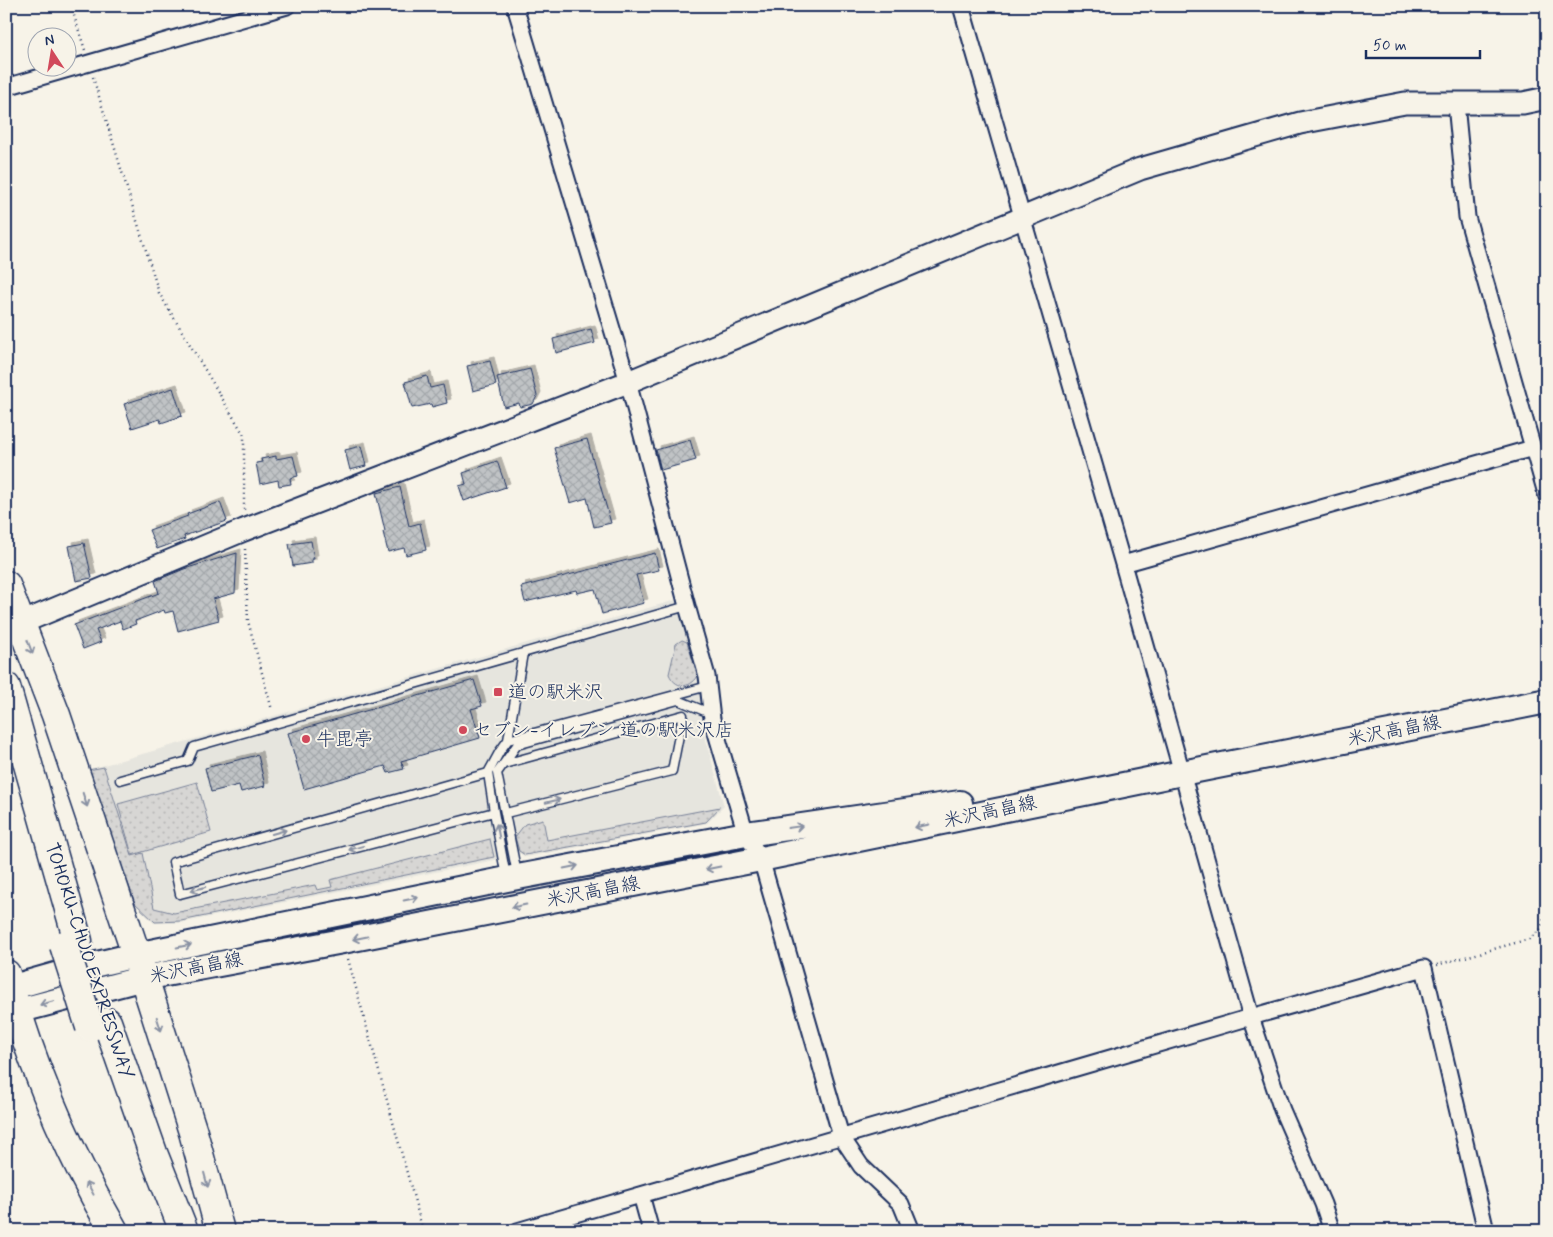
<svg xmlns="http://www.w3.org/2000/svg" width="1553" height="1237" font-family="Mynerve,'Klee One',sans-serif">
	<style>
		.built { fill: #e6e5de }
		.grass { fill: url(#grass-dots); stroke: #798299 }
		.building { fill: url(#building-cross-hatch); stroke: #1b2f5e; filter: url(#shadow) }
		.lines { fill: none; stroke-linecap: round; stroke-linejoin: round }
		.lane-casing { stroke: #1b2f5e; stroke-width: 11 }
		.street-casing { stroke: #1b2f5e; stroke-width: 19 }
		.secondary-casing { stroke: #1b2f5e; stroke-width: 25 }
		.primary-casing { stroke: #1b2f5e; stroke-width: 28 }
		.highway-casing { stroke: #1b2f5e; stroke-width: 31 }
		.path { stroke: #1b2f5e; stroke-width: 2.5; stroke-dasharray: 1 4; stroke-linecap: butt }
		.lane { stroke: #f7f3e8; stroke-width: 8 }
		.street { stroke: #f7f3e8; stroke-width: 15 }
		.secondary { stroke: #f7f3e8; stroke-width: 21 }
		.primary { stroke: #f7f3e8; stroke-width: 24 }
		.highway { stroke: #f7f3e8; stroke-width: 28 }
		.highway-bridge-casing { stroke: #1b2f5e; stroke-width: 31; stroke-linecap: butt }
		.highway-bridge { stroke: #f7f3e8; stroke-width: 28 }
		.oneway { stroke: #8991a3 }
		.poi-dot { fill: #d1495b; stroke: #f7f3e8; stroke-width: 2 }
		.labels { text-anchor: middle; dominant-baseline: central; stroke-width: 4; stroke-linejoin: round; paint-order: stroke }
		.poi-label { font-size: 19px; fill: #1b2f5e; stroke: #f7f3e8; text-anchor: start }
		.street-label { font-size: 19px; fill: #1b2f5e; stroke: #f7f3e8 }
	</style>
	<defs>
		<pattern id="grass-dots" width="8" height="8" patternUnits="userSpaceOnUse" patternTransform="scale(1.25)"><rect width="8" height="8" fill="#d7d6d4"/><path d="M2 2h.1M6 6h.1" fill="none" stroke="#b8b8b8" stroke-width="1.8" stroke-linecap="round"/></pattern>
		<pattern id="building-cross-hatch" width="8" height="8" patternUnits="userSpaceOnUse" patternTransform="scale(1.25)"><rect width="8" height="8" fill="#c0c3c5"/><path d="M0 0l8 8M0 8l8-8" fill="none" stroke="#a4a8ac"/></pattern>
		<filter id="shadow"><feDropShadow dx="4" dy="-4" stdDeviation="0" flood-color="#0004"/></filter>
	</defs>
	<rect width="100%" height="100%" fill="#f7f3e8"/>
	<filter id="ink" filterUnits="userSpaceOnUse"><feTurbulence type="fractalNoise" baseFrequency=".02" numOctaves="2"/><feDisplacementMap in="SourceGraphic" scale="10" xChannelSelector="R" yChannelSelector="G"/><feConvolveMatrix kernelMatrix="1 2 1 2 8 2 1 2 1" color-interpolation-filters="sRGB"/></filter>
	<g filter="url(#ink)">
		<!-- built -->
		<path class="built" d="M676 600 700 678 701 722 724 806 707 823 526 857 519 853 495 860 180 923H154L135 904 87 770Z"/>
		<!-- grass -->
		<path class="grass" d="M682 640 687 642 698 676C689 690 675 688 669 674L676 644Z
			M104 767 132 856 143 853 154 908 174 913 315 885 317 890 332 887 330 880 490 839 494 857 181 921 155 922 135 903 88 770Z
			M197 782 211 832 132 855 118 804Z
			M720 807 706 822 525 855 519 851 515 837 525 824 543 819 547 840Z"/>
		<!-- building -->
		<path class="building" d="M591 329 595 343 556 353 553 339Z
			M490 361 496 385 473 391 467 366Z
			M530 369 537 396 533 404 520 407 519 403 504 407 497 377Z
			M427 376 430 388 443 385 447 403 432 407 431 404 412 408 405 382Z
			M173 388 182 416 161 423 160 419 132 428 124 404Z
			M587 439 611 523 594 527 587 498 570 503 554 448Z
			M690 440 696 460 661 470 656 450Z
			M361 446 366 466 350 470 345 450Z
			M276 456V459L293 456 298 476 290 478 291 484 279 486 278 480 260 484 256 463 262 462 261 459Z
			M497 461 506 487 464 501 459 486 466 484 463 473Z
			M400 487 409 526 420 523 426 550 406 555 404 548 388 552 383 532 385 531 376 493Z
			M220 502 227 521 184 536 185 539 157 549 149 530 188 516 187 514Z
			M311 541 314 559H312V563L293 566 289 544Z
			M84 543 92 578 76 581 69 546Z
			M237 553 235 593 213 599 219 620 178 631 173 611 165 613 164 610 135 621 136 624 123 629 120 621 96 630 101 642 83 649 74 625 159 593 155 581 184 569Z
			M655 553 659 570 636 575 644 603 602 614 595 589 577 593 576 590 525 602 521 587Z
			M474 680 482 706 471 709 480 738 401 761 404 769 388 773 385 766 304 789 288 733Z
			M258 755 265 786 241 792 239 785 211 792 205 768Z"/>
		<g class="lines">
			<!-- lane casing -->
			<g class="lane-casing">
				<path id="lane" d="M508 740 523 653
					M504 764 683 715 672 771 506 813
					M488 773 173 862 180 894 494 812 506 877
					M120 780 188 761 194 747 687 606
					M494 812 488 773 500 751 508 740 708 686
					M517 874 497 773 517 745 678 700 712 714"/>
			</g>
			<!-- street casing -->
			<g class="street-casing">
				<path id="street" d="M515 6 628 382 687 606 707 676 712 719 746 834 761 859 841 1136 861 1166 901 1204 912 1231
					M961 6 1123 564 1251 1017 1282 1110 1323 1204 1332 1231
					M6 87 287 6
					M1456 104 1467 217 1547 497
					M1123 564 1533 448
					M641 1195 651 1231
					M517 1231 1251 1017 1424 968 1486 1231"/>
			</g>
			<!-- secondary casing -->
			<g class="secondary-casing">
				<path id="secondary" d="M33 618 244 530 628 382 1140 169 1300 123 1405 103H1523L1547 98"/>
			</g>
			<!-- primary casing -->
			<g class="primary-casing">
				<path id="primary" d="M6 989 80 968 136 955 507 879 746 834 960 803
					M6 1014 144 978 343 941 761 859 1182 773 1547 701"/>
			</g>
			<!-- highway casing -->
			<g class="highway-casing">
				<path id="highway" d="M6 585 56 715 144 978 193 1132 220 1231
					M6 687 78 941
					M6 974C31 1064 67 1150 114 1231
					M107 1022 153 1153 184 1231"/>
			</g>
			<!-- path -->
			<path class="path" d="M71 6 85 50
				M93 77 159 293 244 435V511
				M245 549 248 621 272 710
				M348 959 423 1231
				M1437 965 1529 939 1541 929 1547 905"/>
			<!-- lane -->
			<use href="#lane" class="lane"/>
			<!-- street -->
			<use href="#street" class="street"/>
			<!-- secondary -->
			<use href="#secondary" class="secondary"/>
			<!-- primary -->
			<use href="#primary" class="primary"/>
			<!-- highway -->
			<use href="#highway" class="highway"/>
			<!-- highway-bridge casing -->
			<g class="highway-bridge-casing">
				<path id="highway-bridge" d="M64 945 90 1027"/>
			</g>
			<!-- highway-bridge -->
			<use href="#highway-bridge" class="highway-bridge"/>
		</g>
		<!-- one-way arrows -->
		<defs><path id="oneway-shaft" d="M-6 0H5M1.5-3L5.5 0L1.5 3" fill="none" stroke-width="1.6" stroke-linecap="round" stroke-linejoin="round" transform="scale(1.25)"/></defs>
		<g class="oneway">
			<use href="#oneway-shaft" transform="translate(30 647) rotate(69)"/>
			<use href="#oneway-shaft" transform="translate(85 800) rotate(72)"/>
			<use href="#oneway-shaft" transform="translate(553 801) rotate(-14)"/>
			<use href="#oneway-shaft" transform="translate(922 826) rotate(168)"/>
			<use href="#oneway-shaft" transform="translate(795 827) rotate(-8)"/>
			<use href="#oneway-shaft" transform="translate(498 831) rotate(-101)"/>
			<use href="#oneway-shaft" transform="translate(279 832) rotate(-16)"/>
			<use href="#oneway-shaft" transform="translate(356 848) rotate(165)"/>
			<use href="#oneway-shaft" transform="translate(571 867) rotate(-11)"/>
			<use href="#oneway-shaft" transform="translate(713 868) rotate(169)"/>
			<use href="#oneway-shaft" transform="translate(198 889) rotate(165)"/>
			<use href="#oneway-shaft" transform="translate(411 899) rotate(-12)"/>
			<use href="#oneway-shaft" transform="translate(519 906) rotate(169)"/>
			<use href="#oneway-shaft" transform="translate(360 938) rotate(169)"/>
			<use href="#oneway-shaft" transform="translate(184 946) rotate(-12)"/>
			<use href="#oneway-shaft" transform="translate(47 1003) rotate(165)"/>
			<use href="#oneway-shaft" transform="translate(159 1024) rotate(72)"/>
			<use href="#oneway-shaft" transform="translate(206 1180) rotate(75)"/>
			<use href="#oneway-shaft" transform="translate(90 1188) rotate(-118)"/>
		</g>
	</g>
	<!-- markers -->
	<g class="poi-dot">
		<rect x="493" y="687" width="10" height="10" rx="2.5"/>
		<circle cx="463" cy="730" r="5"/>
		<circle cx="306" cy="739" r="5"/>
	</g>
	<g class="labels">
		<!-- poi labels -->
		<g class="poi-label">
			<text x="508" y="692">道の駅米沢</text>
			<text x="473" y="730">セブン-イレブン 道の駅米沢店</text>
			<text x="316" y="739">牛毘亭</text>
		</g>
		<!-- street labels -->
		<g class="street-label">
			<text transform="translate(1394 731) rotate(-11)">米沢高畠線</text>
			<text transform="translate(990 812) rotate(-12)">米沢高畠線</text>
			<text transform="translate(593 892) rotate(-11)">米沢高畠線</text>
			<text transform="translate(89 961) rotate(72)">TOHOKU-CHUO EXPRESSWAY</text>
			<text transform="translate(196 968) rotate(-11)">米沢高畠線</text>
		</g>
	</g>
	<!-- margin -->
	<rect width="1553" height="1237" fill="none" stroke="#f7f3e8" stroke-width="25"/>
	<rect x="12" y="12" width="1528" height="1212" fill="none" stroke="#1b2f5e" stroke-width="2" filter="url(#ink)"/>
	<!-- north arrow -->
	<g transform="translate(52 52) rotate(348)"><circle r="24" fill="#f7f3e8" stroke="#9fa5b1"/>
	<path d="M0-4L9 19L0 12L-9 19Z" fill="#d1495b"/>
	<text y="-8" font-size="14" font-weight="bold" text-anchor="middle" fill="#1b2f5e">N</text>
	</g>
	<!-- scale -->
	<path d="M1366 50v8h114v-8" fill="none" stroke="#1b2f5e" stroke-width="2.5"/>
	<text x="1373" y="50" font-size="15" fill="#1b2f5e" stroke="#f7f3e8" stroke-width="4" paint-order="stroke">50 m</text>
</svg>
